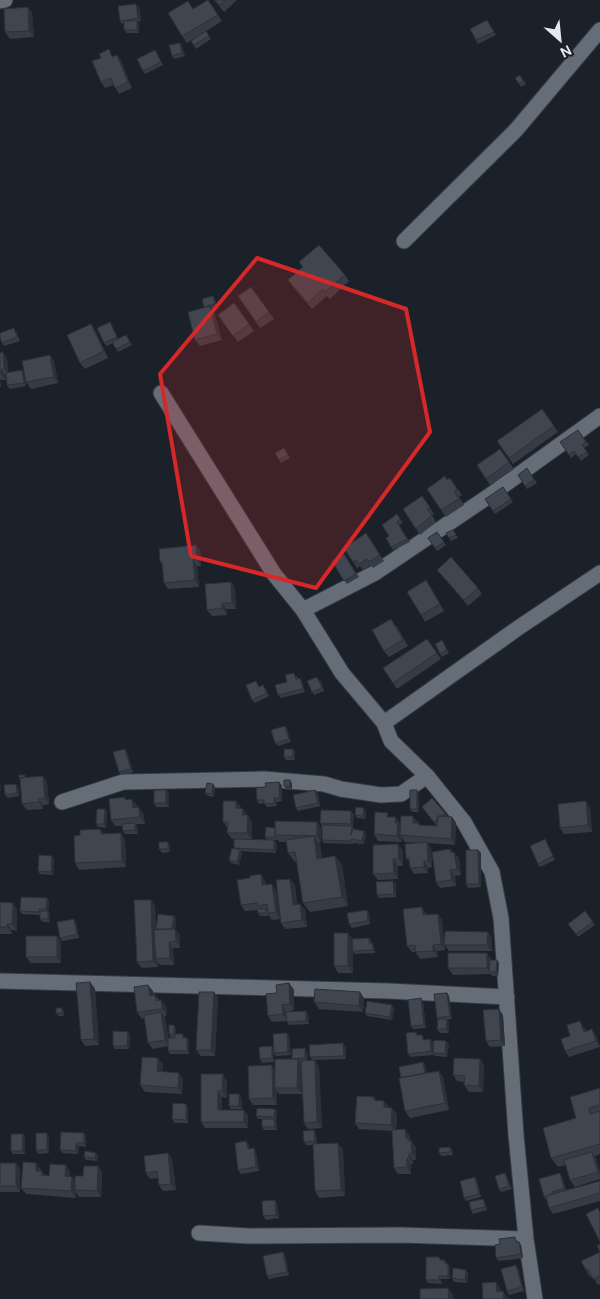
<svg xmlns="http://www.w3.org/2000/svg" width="600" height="1299" font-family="'DM Sans',sans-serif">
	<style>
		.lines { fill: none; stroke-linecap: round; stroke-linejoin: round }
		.minor-casing { stroke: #363b43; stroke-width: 17 }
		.minor { stroke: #656d78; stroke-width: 15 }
		.wall { fill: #363c45 }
		.shaded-wall { fill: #2c3138 }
		.building { fill: #3f4650; stroke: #2c3138 }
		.marked { fill: #d62828; fill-opacity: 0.2; stroke: #d62828; stroke-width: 4; stroke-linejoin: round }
	</style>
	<rect width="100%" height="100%" fill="#1a2129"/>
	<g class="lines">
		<!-- minor casing -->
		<g class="minor-casing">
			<path id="minor" d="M0 1 5 0
				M404 241 516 130 600 30
				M161 393 274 574 303 610 342 673 384 723 391 741 427 776 464 822 492 872 501 918 516 1135 526 1239 535 1299
				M303 610 375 573 489 496 600 416
				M384 723 521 626 600 573
				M62 802 123 782 264 779 324 784 341 789 381 795 401 794 427 776
				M0 981 389 991 507 997
				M199 1233 249 1236 400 1235 524 1239"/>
		</g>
		<!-- minor -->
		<use href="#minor" class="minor"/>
	</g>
	<!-- wall -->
	<path class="wall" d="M208 0 222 21 187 43 182 36 194 9Z
		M214 0H237L224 12Z
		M136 4 139 7 141 21 137 22 139 24V33H127L124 30V23L122 24 120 21Z
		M28 7 32 13 34 37 10 39 5 32Z
		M487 20 496 35 478 44 476 40Z
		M206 31 211 39 196 49 191 41Z
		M182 46 185 56 174 59 172 56Z
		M155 50 163 65 145 74 143 71Z
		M114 56 121 61 132 88 119 94 114 85 105 88 101 82Z
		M520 75 526 84 521 87 515 78Z
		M299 262 345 275 349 281 330 299 327 296 312 309 292 286 288 280 302 267Z
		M251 287 274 319 260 328 238 296Z
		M213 296 215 299 217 307 212 308 214 312 222 340 200 346 195 340 205 307Z
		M234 303 254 331 238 342 218 315Z
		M112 325 118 339 126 335 132 345 118 352 113 343 107 346 104 343Z
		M95 330 108 358 85 369 80 363Z
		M16 331 20 341 4 346 2 343Z
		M0 353 7 359 8 372 24 373 26 386 10 389 7 385 6 375H5L6 380H0L1 387H0Z
		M50 355 54 361 58 383 31 389 26 382Z
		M542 409 558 432 513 464 497 441Z
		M578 430 589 445 584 448 589 455 581 461 576 454 571 458 560 442Z
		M284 448 290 458 281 463 279 460Z
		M500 449 514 469 490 485 477 465Z
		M527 468 537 483 527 489 518 475Z
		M450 478 462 495 459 497 464 505 446 517 427 489Z
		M503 487 513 502 495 514 485 499Z
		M422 496 434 514 432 515 436 522 420 535 403 509Z
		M397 514 403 523 399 525 410 542 393 550 386 538 389 536Z
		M453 530 458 538 451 541 449 538Z
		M437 532 446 545 437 551 428 538Z
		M366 533 384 561 373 568 371 565 363 570 360 566 357 568 344 548Z
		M196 545 200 551 201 566H197L199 587 168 589 164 583 163 566 160 562Z
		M344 554 359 577 347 584 332 561Z
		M437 570 478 588 482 594 468 606Z
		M231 582 235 588 236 609H226L227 615 212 616 207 610Z
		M430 586 444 611 425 622 421 615Z
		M396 625 408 646 389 657 384 651Z
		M427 639 441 659 397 689 383 668Z
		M444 643 449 653 442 657 440 654Z
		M297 676V679L300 678 302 682 305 692 281 698 278 695 287 682Z
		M320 680 324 691 314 695 312 692Z
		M259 686 265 688 269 696 255 703 252 700Z
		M285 726 287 729 291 742 278 746 275 743Z
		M125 749 127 752 133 772 121 775 119 772Z
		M293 749 295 752V760H286L284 757Z
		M25 775 26 777 47 782 49 804 43 805V809L27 810 22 804 20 781 19 779Z
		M279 782 282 786V801L277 802V806L267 807 264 803 259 804 257 800 266 787Z
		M292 783V790L286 789 284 786Z
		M18 787 19 796 8 798 5 795Z
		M215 787 214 797 208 796 205 793Z
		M169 793V807H156L154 803Z
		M318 793 320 806 298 811 296 808Z
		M419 794V812H412L410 809Z
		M127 800 137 805V807L143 813 145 824H136L137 826 138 834H125L123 831 122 826H115L111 820Z
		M241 807V809H243L247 815 252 822V839H239L277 844 276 853 240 851 242 853 239 865 231 863 229 860 234 849V839H232L227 833 228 828 223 822Z
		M590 808 592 832 564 834 560 828Z
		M424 810 445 813 447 816 446 817H452L456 823 455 845 427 843 431 849 432 867 428 868V873L414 874 410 868 409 862 406 858 422 843 405 842 402 838V842L378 841 374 834 391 817 400 823 401 827 418 822 420 825 437 826V824L436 825Z
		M366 811V819L357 818 355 815Z
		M107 812 106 828 98 827 96 824Z
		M354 814 353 827 354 829 366 834 364 844 353 843V844L324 843 322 840V826L320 823Z
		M317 822 321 828V843H318L320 845 322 858 335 856 342 865 348 906 310 912 303 903 297 861 295 862 288 853 287 842H279L277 839V840H267L265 837 275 828Z
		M100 829 104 834 121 833 125 840 126 867 79 870 75 863 80 835Z
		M545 839 555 860 540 867 538 864Z
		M168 842 170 845V852L162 853 159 849Z
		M450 849 459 858 461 875 455 876 456 886 440 888 436 882Z
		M478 850 481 853V887L468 888 466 884Z
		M403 851V866H398V879L378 880 373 874Z
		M54 859 53 875 40 874 38 871Z
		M290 879 295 885 297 904H300L305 910 307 927 285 929 281 923Z
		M265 880 266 885 276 890 280 919 272 920 268 914V916H260L258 913 257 910 245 911 241 905Z
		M396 884V897L379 898 377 895Z
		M47 898 49 901 48 912 50 914V922H43L40 919V915L22 914 20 911Z
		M0 902 17 909V931L12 930V934H0Z
		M155 906 156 930H157L156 929 174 916 176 919 175 929 180 935V948H173L174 965H160L157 961 158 967 142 968 137 962Z
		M585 911 595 925 578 937 568 924Z
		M369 913 370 924 352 928 349 924Z
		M426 913 427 915 438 914 442 920 444 942 492 938V951H449L445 945V950L437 951 438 957 420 959 415 952H412L407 946Z
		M76 922 79 938 62 941 60 938Z
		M348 933 352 939 369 938 371 941V943H372L374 946 375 953 355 954 353 951V973H338L334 966Z
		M57 936 61 942V963H31L26 957Z
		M487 953 491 960H497L499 963 498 976H492L491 974 453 975 448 968Z
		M90 982 95 989 99 1045 85 1046 81 1040Z
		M289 983 294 990V1010L286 1012 308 1014 309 1024 289 1025 287 1021 272 1022 268 1016 277 993Z
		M153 991 154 995 166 1006 167 1015 164 1016 165 1018 168 1039 171 1037 169 1034 176 1028V1034L185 1037 189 1041V1054H170L168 1051V1046L153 1049 148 1043 144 1018 142 1019 137 1012Z
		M214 992 218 998 215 1056H201L196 1050Z
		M447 993 449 996 452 1019 447 1020 449 1022V1033H440L437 1029 438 1019 437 1018Z
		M364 998 363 1012 319 1009 314 1002Z
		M423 1002 426 1028 413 1029 411 1026Z
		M394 1008 392 1020 367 1016 365 1013Z
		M64 1011V1016H59L56 1013Z
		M503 1015 505 1046 490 1047 486 1041Z
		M584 1027 586 1031 596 1035 600 1047 569 1057 565 1051 570 1036Z
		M416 1032 418 1035 424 1038 425 1040 430 1039 433 1042V1050L449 1044 447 1057 435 1056 434 1054V1055L410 1057 408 1054Z
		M287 1033 289 1036 291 1055 276 1056 274 1053Z
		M130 1035 129 1049H115L113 1046Z
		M272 1046 274 1049V1062L262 1063 260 1059Z
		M346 1047V1059L312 1060 310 1057Z
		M307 1052 308 1061 319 1067 322 1128 308 1129 304 1123 302 1085V1094H279L277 1091V1105H253L249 1099 275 1069Z
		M480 1059 484 1065 483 1092H469L464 1085V1082L457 1081 453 1075Z
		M163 1064 162 1072 183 1079 182 1094 145 1092 140 1085Z
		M425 1065 427 1073 443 1077 449 1110 410 1118 405 1111 401 1078Z
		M201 1074 227 1081V1098L222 1097V1110H244L248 1116V1128H205L201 1122Z
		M600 1088V1154L595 1156 596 1158 600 1171V1179L575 1187 570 1180 566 1165 558 1167 551 1158 576 1118Z
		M239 1094 241 1097 242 1109H231L229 1106Z
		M374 1097 376 1100 389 1107 397 1114 396 1130 410 1136V1141L416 1147V1160H413V1164H411V1174H398L394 1168 392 1131 359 1129 355 1123Z
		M188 1107V1123H175L172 1119Z
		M275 1109 277 1112 276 1120H275L277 1122V1130H264L262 1127V1119H258L256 1116Z
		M84 1133 86 1136V1147L79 1146 78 1154 63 1153 60 1150Z
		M316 1133 317 1144 343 1149 345 1196 319 1198 315 1191 313 1145H306L304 1142Z
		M25 1137V1154H13L11 1151Z
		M49 1137V1153L38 1154 36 1150Z
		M249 1144V1149L254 1148 256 1152 259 1171 241 1174 238 1170Z
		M450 1147 452 1150 453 1155 442 1156 439 1153Z
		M168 1153 172 1159 176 1190 163 1191 159 1185 158 1178 150 1179 146 1173Z
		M98 1156 97 1161 86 1160 84 1157Z
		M0 1163H16L20 1169V1192H0Z
		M36 1163 41 1170V1171L45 1175 49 1176 70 1171V1177H72L75 1181 83 1176 98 1166 102 1172 101 1197H79L76 1192V1198L26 1194 21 1188Z
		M507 1176 512 1189 501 1192 499 1189Z
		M562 1176 566 1190 600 1181V1201L553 1214 549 1208 547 1200 544 1197Z
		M477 1180 481 1197 466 1201 464 1198Z
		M483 1199 485 1202 487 1210 473 1214 471 1210Z
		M275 1200 277 1203 279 1218 266 1220 263 1216Z
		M517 1240 518 1242H519L521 1245 523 1258 499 1261 496 1258Z
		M283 1252 285 1255 289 1275 269 1279 267 1276Z
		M600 1252V1284L598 1285 592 1276 590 1277 586 1270Z
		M442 1260 448 1264 450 1267V1279H441L442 1284 428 1283 426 1280Z
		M518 1268 524 1291 509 1295 507 1291Z
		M466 1270 468 1273 467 1283 454 1282 452 1278Z"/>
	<!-- shaded-wall -->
	<path class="shaded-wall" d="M136 4 139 7 141 21 138 18Z
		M28 7 32 13 34 37 29 31Z
		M137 21 139 24V33L137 30Z
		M180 43 182 46 185 56 182 53Z
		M117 55 121 61 132 88 128 82Z
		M213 296 215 299 217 307 215 304Z
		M210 306 214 312 222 340 217 334Z
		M91 324 95 330 108 358 104 351Z
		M3 352 7 359 9 375 4 369Z
		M50 355 54 361 58 383 54 377Z
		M1 369 5 375 6 380 1 374Z
		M22 370 24 373 26 386 24 383Z
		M196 545 200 551 201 566 197 559Z
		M193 560 197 566 199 587 195 580Z
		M231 582 235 588 236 609 232 603Z
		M222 603 226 609 227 615 222 608Z
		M300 678 302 682 305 692 303 689Z
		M285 726 287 729 291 742 289 739Z
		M125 749 127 752 133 772 131 769Z
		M293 749 295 752V760L293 757Z
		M43 776 47 782 49 804 45 798Z
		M0 780V781L1 792 0 790Z
		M290 780 292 783V790L290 787Z
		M279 782 282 786V801L280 798Z
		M16 784 18 787 19 796 17 793Z
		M213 784 215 787 214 797 212 794Z
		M166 790 169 793V807L166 803Z
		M315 790 318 793 320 806 318 803Z
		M417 790 419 794V812L417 809Z
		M274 798 277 802V806L275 803Z
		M39 799 43 805V809L39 802Z
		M132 799 137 805V814L133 808Z
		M236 801 241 807V815L236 808Z
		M586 801 590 808 592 832 588 825Z
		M139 807 143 813 145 824 140 817Z
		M364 808 366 811V819L363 816Z
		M105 809 107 812 106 828 104 824Z
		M243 809 247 815V822L242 815Z
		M351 811 354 814 353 827 351 824Z
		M248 815 252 822V839L247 833Z
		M413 816 418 822 417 829 413 823Z
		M396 817 400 823V826L402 830 400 835 402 838V842L397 836 395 823Z
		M452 817 456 823 455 845 451 839Z
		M317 822 321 828V843L317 836Z
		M135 823 137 826 138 834 135 830Z
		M364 831 366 834 364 844 362 841Z
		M121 833 125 840 126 867 122 861Z
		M314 836 320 845 324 868 317 859Z
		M274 840 277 844 276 853 274 850Z
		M168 842 170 845V852L168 849Z
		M427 842 431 849 432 867 428 861Z
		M398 844 403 851V866L399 859Z
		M240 850 242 853 239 865 237 862Z
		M478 850 481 853V887L479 884Z
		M454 852 459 858 461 875 457 869Z
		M52 856 54 859 53 875 51 872Z
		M335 856 342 865 348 906 342 897Z
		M393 859 398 866V879L394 873Z
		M424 861 428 868V873L424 867Z
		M450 870 455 876 456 886 452 880Z
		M261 874 265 880 267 891 262 885Z
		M290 879 295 885 297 911 293 905Z
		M393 881 396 884V897L394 894Z
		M272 884 276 890 280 919 276 912Z
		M47 898 49 901 48 912 50 914V922L48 919V911L46 909Z
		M151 900 155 906 157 959H156L157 961 158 967 153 961Z
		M13 903 17 909V931L12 924Z
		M300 904 305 910 307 927 302 920Z
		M422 907 426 913 427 922 423 915Z
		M367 910 369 913 370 924 368 921Z
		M438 914 442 920 445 950 441 944Z
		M174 916 176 919 175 934 172 931Z
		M74 919 76 922 79 938 77 934Z
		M7 924 12 930V934L7 927Z
		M175 929 180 935V948L176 941Z
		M488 932 492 938V951L487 945Z
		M348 933 353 939V973L348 966Z
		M57 936 61 942V963L57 957Z
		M169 942 173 948 174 965 170 958Z
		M372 943 374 946 375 953 373 950Z
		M433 945 437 951 438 957 433 951Z
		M487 953 491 959V972H490L487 968Z
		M497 960 499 963 498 976 496 972Z
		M90 982 95 989 99 1045 94 1039Z
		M289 983 294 990V1010L290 1004Z
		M148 985 153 991 154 1002 150 996Z
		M214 992 218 998 215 1056 211 1050Z
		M360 992 364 998 363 1012 359 1006Z
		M447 993 449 996 452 1019 450 1016Z
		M421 998 423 1002 426 1028 424 1025Z
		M161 1000 166 1006 167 1015 162 1009Z
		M282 1005 286 1011 287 1020 283 1014Z
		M392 1005 394 1008 392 1020 390 1017Z
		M62 1008 64 1011V1016L62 1013Z
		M499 1009 503 1015 505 1046 501 1040Z
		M306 1011 308 1014 309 1024 306 1021Z
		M161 1012 165 1018 170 1046 165 1040Z
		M447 1019 449 1022V1033L446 1029Z
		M580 1021 584 1027 588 1038 584 1032Z
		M174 1025 176 1028V1037L174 1034Z
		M592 1029 596 1035 600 1047 596 1041Z
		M128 1032 130 1035 129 1049 127 1046Z
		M287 1033 289 1036 291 1055 288 1052Z
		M187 1038 189 1041V1054L187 1051Z
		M430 1039 433 1042 434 1055 431 1051Z
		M446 1041 449 1044 447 1057 445 1054Z
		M343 1043 346 1047V1059L344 1056Z
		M272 1046 274 1049V1062L272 1058Z
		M305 1048 307 1052 308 1061 305 1058Z
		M158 1058 163 1064 162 1078 157 1071Z
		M298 1059 302 1066V1094L297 1088Z
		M480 1059 484 1065 483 1092 479 1086Z
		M315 1060 319 1067 322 1128 317 1122Z
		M423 1062 425 1065 428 1076 425 1073Z
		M272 1065 276 1071 275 1088 277 1091V1105L273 1098Z
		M439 1071 443 1077 449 1110 445 1103Z
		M179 1073 183 1079 182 1094 178 1088Z
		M223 1074 227 1081V1098L222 1091Z
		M218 1091 222 1097V1116L218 1110Z
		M239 1094 241 1097 242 1109 239 1106Z
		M384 1101 389 1107 388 1114 384 1107Z
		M186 1104 188 1107V1123L186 1120Z
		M392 1108 397 1114 396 1131 391 1125Z
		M275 1109 277 1112 276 1120 274 1117Z
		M244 1110 248 1116V1128L244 1122Z
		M274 1119 277 1122V1130L275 1127Z
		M405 1129 410 1136V1141L411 1140 416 1147V1160L412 1153 406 1138Z
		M314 1130 316 1133 317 1145 315 1141Z
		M47 1133 49 1137V1153L47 1150Z
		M84 1133 86 1136V1147L84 1143Z
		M23 1134 25 1137V1154L22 1151Z
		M246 1141 249 1144 250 1152 248 1149Z
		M76 1143 79 1146 78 1154 76 1151Z
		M338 1143 343 1149 345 1196 341 1190Z
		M254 1148 256 1152 259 1171 256 1167Z
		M592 1152 596 1158 600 1171V1175L598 1172Z
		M96 1153 98 1156 97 1161 95 1158Z
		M168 1153 172 1159 176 1190 171 1184Z
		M409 1154 413 1160V1164L409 1158Z
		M407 1158 411 1164V1174L407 1167Z
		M16 1163 20 1169V1192L16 1186Z
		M36 1163 41 1170 40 1177 36 1171Z
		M66 1165 70 1171 69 1183 65 1176Z
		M98 1166 102 1172 101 1197 97 1191Z
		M505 1173 507 1176 512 1189 509 1186Z
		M560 1173 562 1176 566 1192 564 1188Z
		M72 1177 77 1183 75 1190 76 1192V1198L71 1191Z
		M475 1177 477 1180 481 1197 479 1194Z
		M483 1199 485 1202 487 1210 485 1207Z
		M275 1200 277 1203 279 1218 276 1215Z
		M519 1242 521 1245 523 1258 521 1254Z
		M283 1252 285 1255 289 1275 287 1272Z
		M448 1264 450 1267V1279L448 1276Z
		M516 1265 518 1268 524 1291 522 1287Z
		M466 1270 468 1273 467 1283 465 1280Z
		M439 1276 441 1279 442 1284 439 1280Z
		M496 1282 500 1288 501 1298 497 1292Z
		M448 1288 453 1294V1299H449Z
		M503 1291 508 1298V1299H504Z"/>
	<!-- building -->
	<path class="building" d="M208 0 218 15 182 36 168 13 188 1 193 9Z
		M215 0H226L220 5Z
		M136 4 138 18 120 21 118 6Z
		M28 7 29 31 5 32 4 9Z
		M487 20 494 32 476 40 470 29Z
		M124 21H137V30H124Z
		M206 31 209 36 194 45 191 41Z
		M180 43 182 53 172 56 169 45Z
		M109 49 112 57 117 55 128 82 115 88 111 78 101 82 92 61 101 58 99 54Z
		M155 50 161 62 143 71 137 59Z
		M520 75 523 81 519 84 515 78Z
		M319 245 345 275 325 292 323 289 308 303 288 280 303 267 299 262Z
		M251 287 269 312 256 322 238 296Z
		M213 296 215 304 204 307 202 299Z
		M234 303 249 324 233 336 218 315Z
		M210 306 217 334 195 340 188 312Z
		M110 322 117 337 104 343 97 328Z
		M91 324 104 351 80 363 67 335Z
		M14 328 17 337 2 343 0 338V333Z
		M126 335 130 342 116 349 112 342Z
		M3 352 4 369H1V374H0V353Z
		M50 355 54 377 26 382 22 361Z
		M22 370 24 383 7 385 6 373Z
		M542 409 554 426 509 458 497 441Z
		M578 430 586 442 582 445 587 452 578 457 574 451 569 455 560 442Z
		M284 448 288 455 279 460 275 453Z
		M500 449 509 462 486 479 477 465Z
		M527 468 534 480 525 486 518 475Z
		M445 476 447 480 450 478 457 489 454 491 459 499 441 510 427 489Z
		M503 487 511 499 493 511 485 499Z
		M422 496 430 507 427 509 432 515 416 529 403 509Z
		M397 514 400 519 397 522 407 539 391 547 386 538 389 536 382 525Z
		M453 530 456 535 449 538 446 533Z
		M437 532 444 542 435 548 428 538Z
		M366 533 380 555 369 562 367 559 359 564 356 560 353 562 344 548Z
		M196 545 197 559 193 560 195 580 164 583 162 562H160L159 549Z
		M344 554 356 574 344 581 332 561Z
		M451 557 478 588 464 600 437 570Z
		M426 580 440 604 421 615 407 592Z
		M231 582 232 603H222V608L207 610 205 584Z
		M391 619 403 640 384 651 372 630Z
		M427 639 437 653 393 683 383 668Z
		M442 640 447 650 440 654 435 644Z
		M294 673 296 679 300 678 303 689 278 695 275 685 287 682 285 675Z
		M317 677 322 688 312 692 307 681Z
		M256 681 259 687 263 685 267 693 252 700 246 685Z
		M285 726 289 739 275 743 271 730Z
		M125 749 131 769 119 772 113 752Z
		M284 749H293V757H284Z
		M19 775H25V777L20 778V779H19Z
		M43 776 45 798 39 799V802L22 804 20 778Z
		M284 780H290V787L284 786Z
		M279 782 280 798H274L275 803 264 804V800H257L256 788 266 787 265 783Z
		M207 783 213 784 212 794 205 793Z
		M16 784 17 793 5 795 4 785Z
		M154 790H166V803H154Z
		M315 790 318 803 296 808 293 795Z
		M410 790H417V809H410Z
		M125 797V800L132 799 133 808 139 807 140 817 111 820 109 799Z
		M432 798 445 813 441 816H438L437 819 434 822 422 807Z
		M223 801H236V808L243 809 242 815H248L247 833H227L228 822H223Z
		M586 801 588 825 560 828 558 804Z
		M356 807 364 808 363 816 355 815Z
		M97 809H105L104 824H96Z
		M321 810 351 811V824L320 823Z
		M375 812 388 813 387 817H396L395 823H398L397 836 374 834Z
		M401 816H413V823H419V825L437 826 438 816 452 817 451 839 400 835Z
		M275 821 317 822V836L275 835Z
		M135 823V830L123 831 122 824Z
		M322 825 352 826 351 835 353 829 364 831 362 841 351 839V841L322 840Z
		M266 827 275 828V837H265Z
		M100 829 101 834 121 833 122 861 75 863 74 836 80 835V830Z
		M314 836 317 859 335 856 342 897 303 903 295 852 288 853 286 840Z
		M234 839 274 840V850L234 848Z
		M545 839 553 856 538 864 530 846Z
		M159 842H168V849H159Z
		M427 842 428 861H424V867L410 868 409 858H406L405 844Z
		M398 844 399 859H393L394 873 373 874V845Z
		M232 848 240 850 237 862 229 860Z
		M450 849 451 853 454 852 457 869 450 870 452 880 436 882 432 852Z
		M466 850H478L479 884H466Z
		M39 855 52 856 51 872 38 871Z
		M261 874 262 885 272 884 276 912 268 913 267 904 258 906 257 903 241 905 237 880 250 878V876Z
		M290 879 293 905 300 904 302 920 281 923 276 880Z
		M393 881 394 894 377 895 376 882Z
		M21 897 47 898 46 909H39V912L20 911Z
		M134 900H151L153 961 137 962Z
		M0 902 13 903 12 924H7V927H0Z
		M422 907 423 915 438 914 441 944 433 945V951L415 952V945L407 946 403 909Z
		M257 909H266V913H258Z
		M367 910 368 921 349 924 347 913Z
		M40 911H48V919H40Z
		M585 911 593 922 576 934 568 924Z
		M158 914 174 916 172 929H156Z
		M74 919 77 934 60 938 57 922Z
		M175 929 176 941 169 942 170 958 156 959 154 930Z
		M445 931 488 932 487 945H444Z
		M334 933H348V966H334Z
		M26 936H57V957H26Z
		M369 938V943H372L373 950 353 951 352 939Z
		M448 953H487V968H448Z
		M490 960H497L496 972H489Z
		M90 982 94 1039 81 1040 76 983Z
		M289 983 290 1004 282 1005 283 1014 268 1016 266 994 277 993 276 985Z
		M148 985 150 996 155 995 156 1001 161 1000 162 1009 137 1012 134 987Z
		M315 989 360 992 359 1006 314 1002Z
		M199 992H214L211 1050H196Z
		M447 993 450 1016 437 1018 434 994Z
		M421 998 424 1025 411 1026 408 1000Z
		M367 1001 392 1005 390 1017 365 1013Z
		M56 1008H62V1013H56Z
		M499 1009 501 1040 486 1041 483 1010Z
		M306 1011V1021L287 1022 286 1012Z
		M161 1012 165 1040 148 1043 144 1015Z
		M438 1019H447L446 1029H437Z
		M580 1021 584 1032 592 1029 596 1041 565 1051 561 1039 570 1036 567 1025Z
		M169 1025H174V1034H169Z
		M113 1031 128 1032 127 1046H113Z
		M416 1032V1035H422L423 1040 430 1039 431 1051 408 1054 406 1033Z
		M287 1033 288 1052 274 1053 273 1034Z
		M175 1034H183V1038H187V1051H168V1038H175Z
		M434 1040 446 1041 445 1054 433 1053Z
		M343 1043 344 1056 310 1057 309 1045Z
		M272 1046V1058L260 1059 259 1047Z
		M305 1048V1058L292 1059V1049Z
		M142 1057 158 1058 157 1071 179 1073 178 1088 140 1085Z
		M454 1058 480 1059 479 1086 464 1085 465 1076 453 1075Z
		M275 1059H298L297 1088H275Z
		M315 1060 317 1122 304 1123 301 1061Z
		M423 1062 425 1073 401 1078 399 1067Z
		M272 1065 273 1098 249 1099 248 1066Z
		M439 1071 445 1103 405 1111 399 1078Z
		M201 1074H223L222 1091H218V1110H244V1122H201Z
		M600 1088V1105L589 1108 590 1114 600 1111V1144L551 1158 543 1128 576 1118 570 1097Z
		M229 1094H239V1106H229Z
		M357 1096 374 1097V1100L384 1101V1107L392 1108 391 1125 355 1123Z
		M173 1103 186 1104V1120L172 1119Z
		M257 1108 275 1109 274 1117 256 1116Z
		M262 1119H274L275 1127H262Z
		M405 1129 406 1138H408V1141L411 1140 412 1153 409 1154V1158H407V1167L394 1168 392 1130Z
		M314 1130 315 1141 304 1142 303 1131Z
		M61 1132 84 1133V1143H76V1151L60 1150Z
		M36 1133H47V1150H36Z
		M11 1134H23L22 1151H11Z
		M246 1141 248 1149 254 1148 256 1167 238 1170 235 1143Z
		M338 1143 341 1190 315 1191 313 1144Z
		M450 1147V1152L439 1153V1148Z
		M85 1151 96 1153 95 1158 84 1157Z
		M592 1152 598 1172 570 1180 564 1160Z
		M168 1153 171 1184 159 1185 157 1171 146 1173 144 1156Z
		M23 1162 36 1163V1171H42L41 1175 49 1176 50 1164 66 1165 65 1176 72 1177 71 1191 21 1188Z
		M0 1163H16V1186H0Z
		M84 1166H98L97 1191 75 1190V1176H83Z
		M505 1173 509 1186 499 1189 495 1176Z
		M560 1173 564 1188 552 1192V1194L544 1197 539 1179Z
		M475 1177 479 1194 464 1198 460 1181Z
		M600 1181V1193L549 1208 546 1196Z
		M483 1199 485 1207 471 1210 469 1202Z
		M275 1200 276 1215 263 1216 262 1201Z
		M598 1208 600 1213V1242L586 1214Z
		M515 1237 516 1242H519L521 1254 496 1258 495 1245 500 1244 499 1239Z
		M600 1244V1252L597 1246Z
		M283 1252 287 1272 267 1276 263 1256Z
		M600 1252V1276L593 1279 588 1269 586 1270 581 1261Z
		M426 1257H439L440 1260H445V1264H448V1276H439V1280H426Z
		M516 1265 522 1287 507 1291 501 1269Z
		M453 1268 466 1270 465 1280 452 1278Z
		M496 1282 497 1292 503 1291 504 1299H483L482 1283Z
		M448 1288 449 1299H420V1289Z"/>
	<!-- marked area -->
	<path class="marked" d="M257 258 406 309 430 432 316 588 191 556 160 374Z"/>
	<!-- north arrow -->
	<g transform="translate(560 40) rotate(153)" stroke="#1a2129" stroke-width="4" paint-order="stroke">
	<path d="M0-4L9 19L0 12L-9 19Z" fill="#e4e9ef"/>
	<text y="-8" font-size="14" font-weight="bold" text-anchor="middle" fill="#e4e9ef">N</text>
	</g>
</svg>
